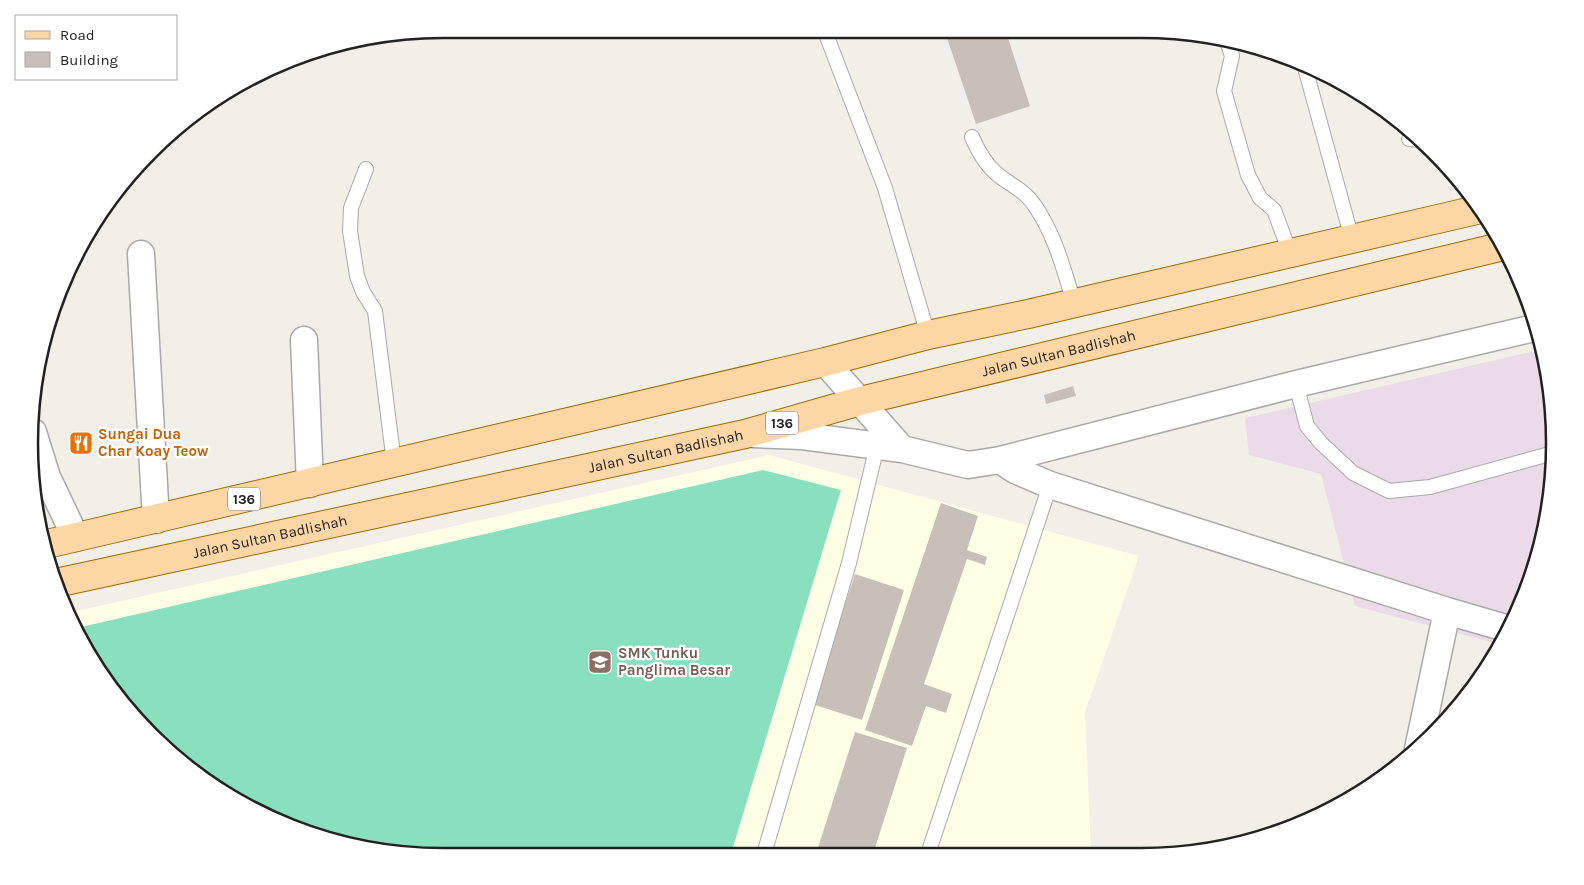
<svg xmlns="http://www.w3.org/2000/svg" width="1584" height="885" font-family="Karla,sans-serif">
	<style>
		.industrial { fill: #ebdbe8 }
		.education { fill: #ffffe5 }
		.pitch { fill: #88e0be }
		.building { fill: #c7bfb8 }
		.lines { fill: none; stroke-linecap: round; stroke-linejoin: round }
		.service-casing { stroke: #a9a9a9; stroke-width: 16 }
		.minor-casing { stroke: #a9a9a9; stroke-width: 29 }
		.primary-casing { stroke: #a06b00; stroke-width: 30 }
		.service { stroke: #fff; stroke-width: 14 }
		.minor { stroke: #fff; stroke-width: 26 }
		.primary { stroke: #fcd6a4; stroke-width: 28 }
		.labels { text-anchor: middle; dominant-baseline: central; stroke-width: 4.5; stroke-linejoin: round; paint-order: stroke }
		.shield { fill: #fff; stroke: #646464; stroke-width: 1 }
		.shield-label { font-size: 14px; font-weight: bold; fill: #222 }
		.street-label { font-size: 15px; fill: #222; stroke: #fff }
		.food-label { font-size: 15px; font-weight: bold; fill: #c56008; stroke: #fff; text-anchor: start }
		.education-label { font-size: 15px; font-weight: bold; fill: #785e54; stroke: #fff; text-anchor: start }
		.rim { fill: none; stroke: #222; stroke-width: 2.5 }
	</style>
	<rect width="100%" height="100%" fill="#f2efe9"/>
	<!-- industrial -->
	<path class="industrial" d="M1543 349 1554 416 1552 497 1533 576 1502 645 1355 606 1321 474 1249 455 1245 418Z"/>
	<!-- education -->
	<path class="education" d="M769 455 1139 556 1085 712 1091 853 416 855 335 842 235 801 131 715 68 613Z"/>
	<!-- pitch -->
	<path class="pitch" d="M763 470 841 490 731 854 416 855 335 842 235 801 131 715 77 628Z"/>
	<!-- building -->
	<path class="building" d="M944 29H1005L1030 106 976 124Z
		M1073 386 1076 396 1046 404 1044 395Z
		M941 503 978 516 967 550 987 557 985 565 967 559 924 684 952 694 946 713 926 706 912 746 865 730Z
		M855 574 904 590 862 720 812 704Z
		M855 732 907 748 873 854H816Z"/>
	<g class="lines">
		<!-- service casing -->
		<g class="service-casing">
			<path id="service" d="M824 29 885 188 928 335
				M1227 41 1232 56 1224 91 1248 175 1260 198 1274 210 1290 253
				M1304 64 1352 239
				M972 137C978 151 985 164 997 174 1010 185 1026 191 1035 206 1055 235 1064 270 1074 303
				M1409 139 1423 140
				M366 169 351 208 350 231 357 276 363 292 375 311 394 463
				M1296 384 1307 426 1321 443 1353 473 1389 491 1430 487 1553 453
				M764 854 849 563 877 446
				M928 854 1050 485"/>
		</g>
		<!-- minor casing -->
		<g class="minor-casing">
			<path id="minor" d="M141 254 156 520
				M304 340 310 484
				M825 362 902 449
				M33 432 47 477 76 538
				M753 434 802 436 902 449 968 465 1000 460 1296 384 1538 327
				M1000 460 1015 470 1050 485 1447 611 1509 629
				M1418 749 1447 611"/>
		</g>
		<!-- primary casing -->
		<g class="primary-casing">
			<g id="primary">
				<path d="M47 544 825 362 928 335 1028 314 1481 209"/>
				<path id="s1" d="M56 583 745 434 860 401 1504 246"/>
			</g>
		</g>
		<!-- service -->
		<use href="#service" class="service"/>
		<!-- minor -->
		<use href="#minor" class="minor"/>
		<!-- primary -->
		<use href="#primary" class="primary"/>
	</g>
	<!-- icons -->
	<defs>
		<g id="restaurant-square" transform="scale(1.25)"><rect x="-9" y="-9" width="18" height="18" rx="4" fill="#e8710a" stroke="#fff"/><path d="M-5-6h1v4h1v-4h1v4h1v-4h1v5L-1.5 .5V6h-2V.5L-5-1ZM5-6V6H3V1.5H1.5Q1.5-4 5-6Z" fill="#fff"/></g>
		<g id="school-square" transform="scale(1.25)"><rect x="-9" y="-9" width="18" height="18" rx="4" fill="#8d6e63" stroke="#fff"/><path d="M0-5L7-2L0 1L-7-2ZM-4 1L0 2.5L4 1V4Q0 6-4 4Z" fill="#fff"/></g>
	</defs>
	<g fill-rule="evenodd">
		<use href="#restaurant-square" x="81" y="443"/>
		<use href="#school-square" x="600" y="662"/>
	</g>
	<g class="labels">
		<!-- shield labels -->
		<g class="shield">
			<rect x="766" y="411.5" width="32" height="23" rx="4"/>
			<rect x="228" y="487.5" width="32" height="23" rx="4"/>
		</g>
		<g class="shield-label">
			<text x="782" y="423">136</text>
			<text x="244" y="499">136</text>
		</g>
		<!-- street labels -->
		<g class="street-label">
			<text stroke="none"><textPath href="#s1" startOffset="1029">Jalan Sultan Badlishah</textPath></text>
			<text stroke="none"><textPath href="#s1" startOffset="624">Jalan Sultan Badlishah</textPath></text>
			<text stroke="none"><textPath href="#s1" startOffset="219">Jalan Sultan Badlishah</textPath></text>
		</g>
		<!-- food labels -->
		<g class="food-label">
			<text x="98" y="434">Sungai Dua<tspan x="98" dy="17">Char Koay Teow</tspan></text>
		</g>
		<!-- education labels -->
		<g class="education-label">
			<text x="618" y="653">SMK Tunku<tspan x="618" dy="17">Panglima Besar</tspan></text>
		</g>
	</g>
	<!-- crop -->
	<path d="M0 0H1584V885H0ZM443 38H1141A405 405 0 0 1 1546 443V443A405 405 0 0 1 1141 848H443A405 405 0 0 1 38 443V443A405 405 0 0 1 443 38Z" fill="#fff" fill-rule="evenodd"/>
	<path class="rim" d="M443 38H1141A405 405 0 0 1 1546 443V443A405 405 0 0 1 1141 848H443A405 405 0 0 1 38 443V443A405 405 0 0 1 443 38Z"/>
	<!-- legend -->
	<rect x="15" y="15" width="162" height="65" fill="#ffffff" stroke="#a7a7a7"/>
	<rect x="25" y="31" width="25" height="8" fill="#fcd6a4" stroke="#a7a7a7"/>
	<text x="60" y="40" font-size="15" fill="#222222">Road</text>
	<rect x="25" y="52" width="25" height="15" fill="#c7bfb8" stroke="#a7a7a7"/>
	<text x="60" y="65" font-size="15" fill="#222222">Building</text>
</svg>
